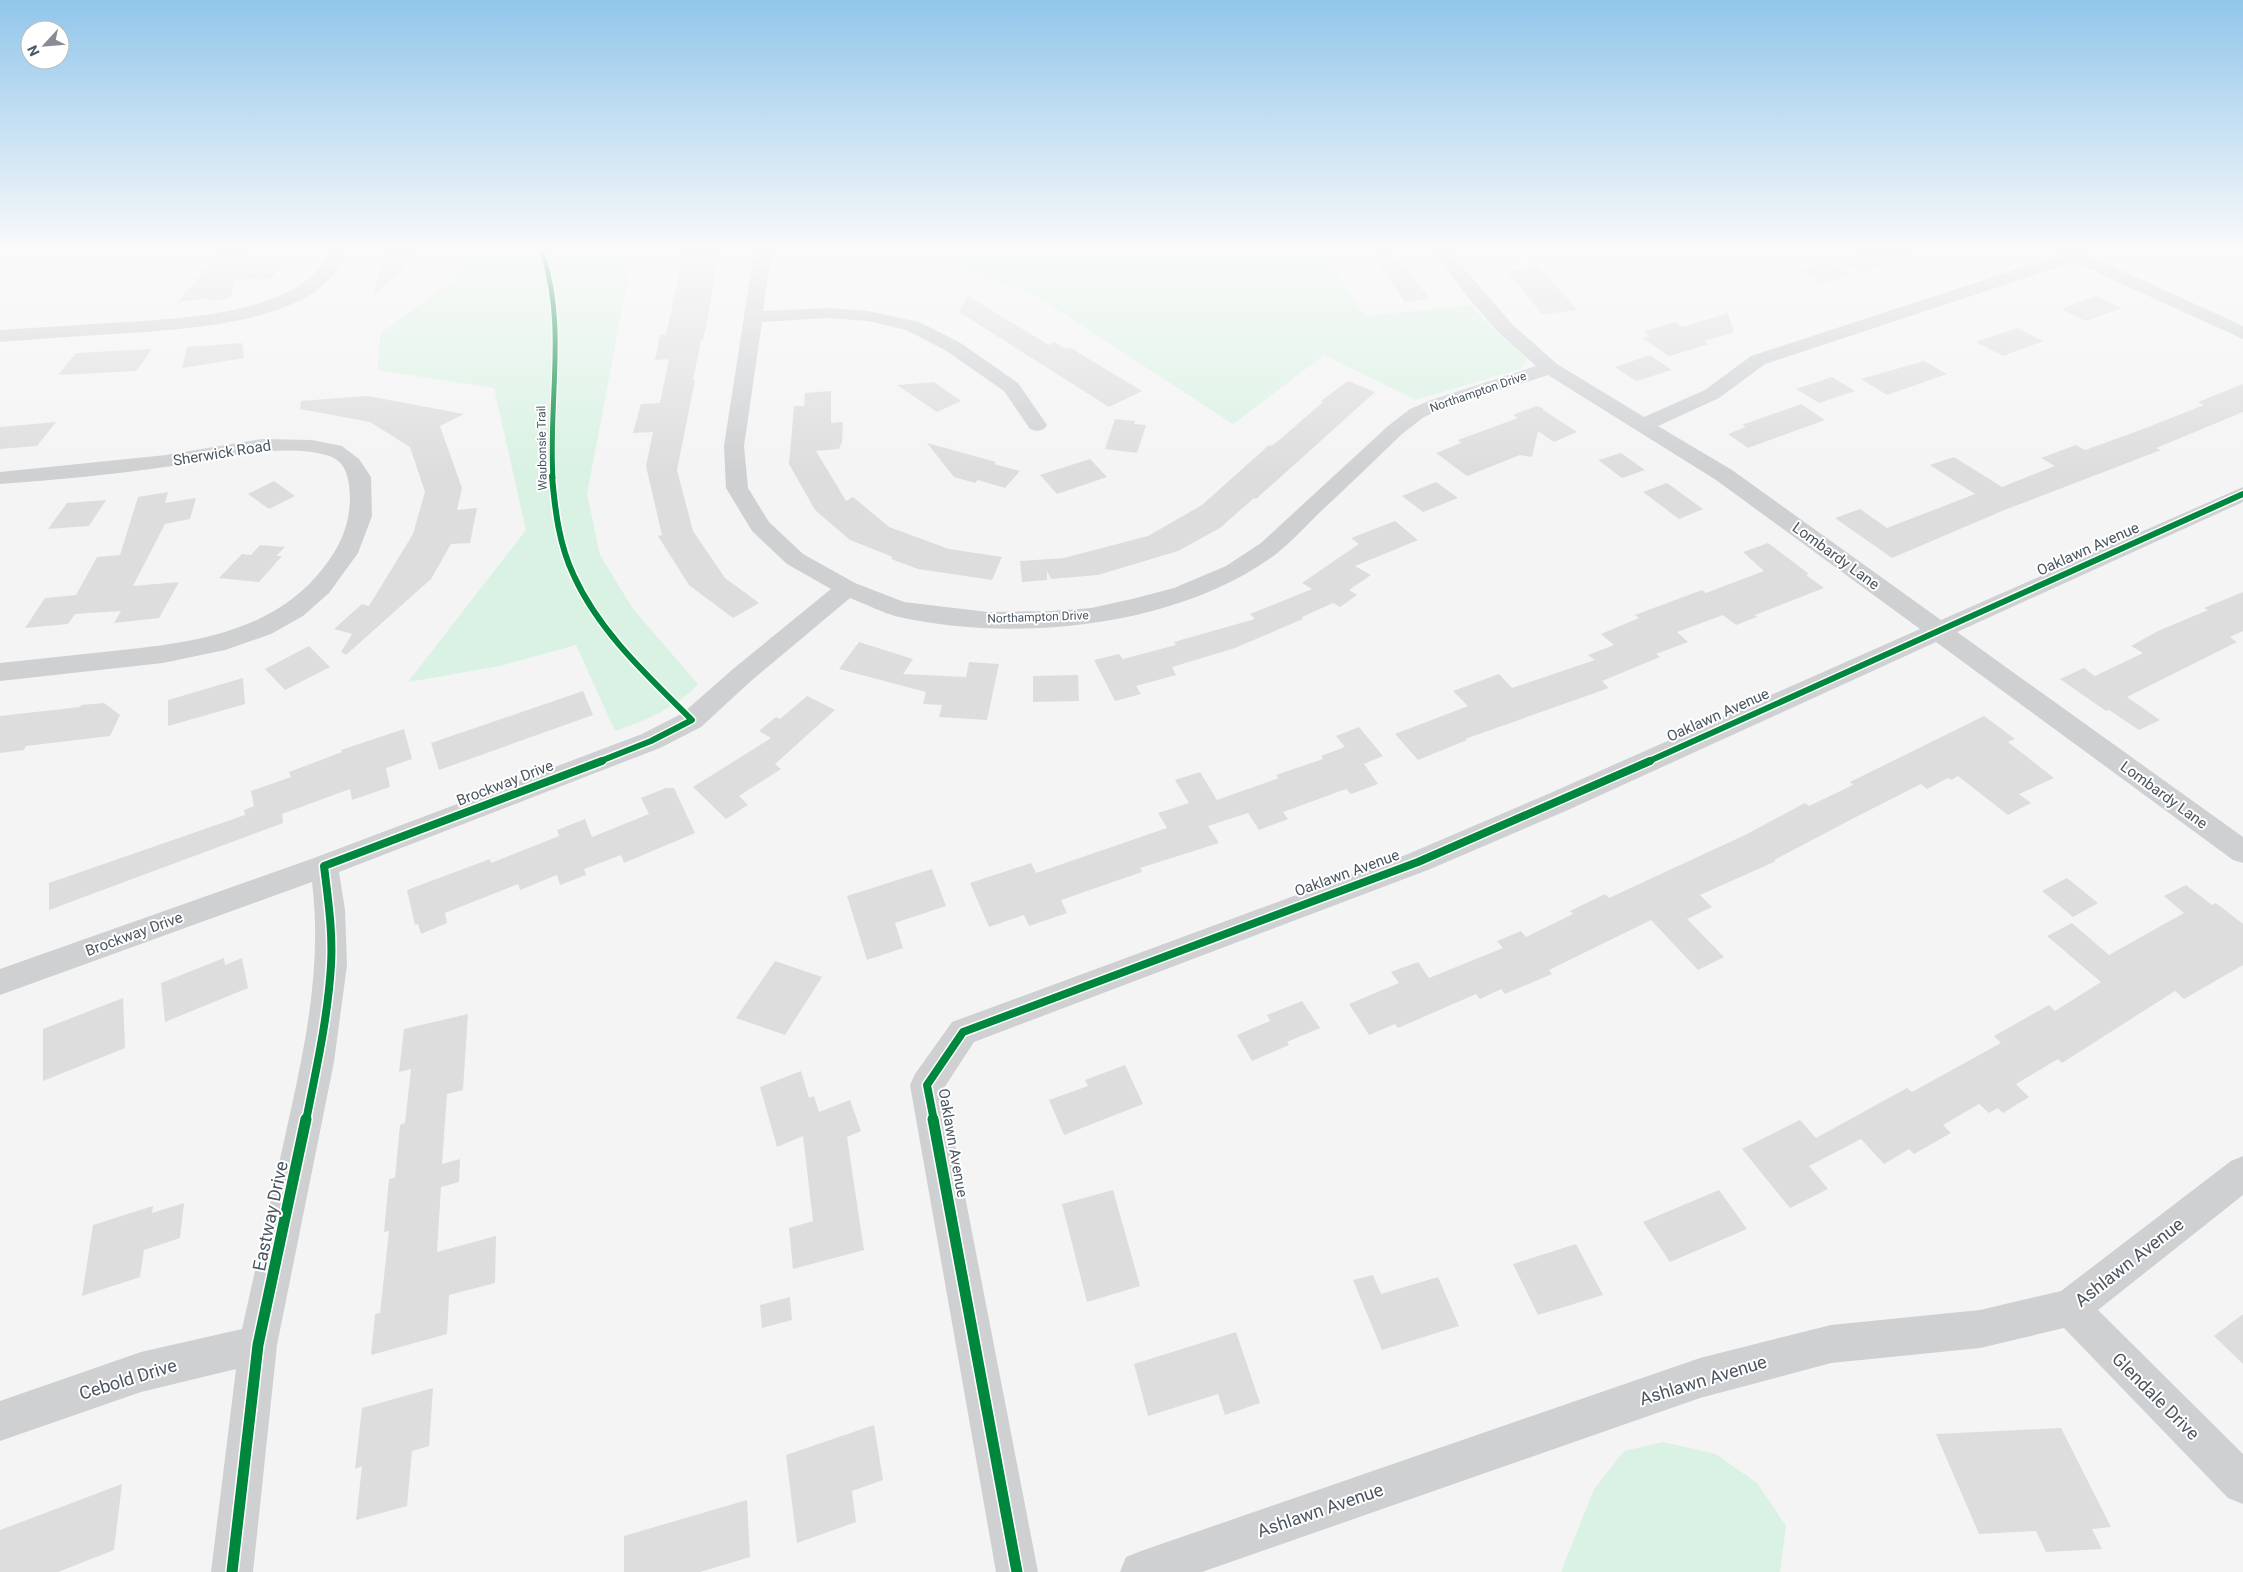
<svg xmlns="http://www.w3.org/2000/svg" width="2243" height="1572" font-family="Roboto,sans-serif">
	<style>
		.green { fill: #d9f2e3 }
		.building { fill: #ddddde }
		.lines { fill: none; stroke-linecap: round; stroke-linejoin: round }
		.minor { fill: #ced0d2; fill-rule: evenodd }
		.cycleway-far3-casing { stroke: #fff; stroke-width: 7 }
		.cycleway-far2-casing { stroke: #fff; stroke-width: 9 }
		.cycleway-far1-casing { stroke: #fff; stroke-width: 11 }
		.cycleway-casing { stroke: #fff; stroke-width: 14 }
		.cycleway-far3 { stroke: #00873e; stroke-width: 5 }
		.cycleway-far2 { stroke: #00873e; stroke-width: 6 }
		.cycleway-far1 { stroke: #00873e; stroke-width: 8 }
		.cycleway { stroke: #00873e; stroke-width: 11 }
		.labels { text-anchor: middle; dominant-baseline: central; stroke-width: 4; stroke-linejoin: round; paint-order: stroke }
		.far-street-label { font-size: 12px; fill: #4a5661; stroke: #fff }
		.street-label { font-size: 15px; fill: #4a5661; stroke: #fff }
		.near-street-label { font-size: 18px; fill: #4a5661; stroke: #fff }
	</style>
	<rect width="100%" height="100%" fill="#f4f4f4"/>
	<!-- green -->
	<path class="green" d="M452 252H633L587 494 600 555 633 609 698 684C678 707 643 722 615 731L576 645 500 666 408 682 526 530 494 388 377 370 381 333 459 277Z
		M773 252H1325L1364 316 1470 305 1502 337 1526 358V363L1520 369 1416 400 1324 355 1233 424 1032 293 967 271 916 260 876 257 771 264Z
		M1663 1442 1716 1454 1757 1483 1786 1526 1780 1572H1561L1594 1489 1624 1451Z"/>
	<!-- building -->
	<path class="building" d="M220 252H251V257H292L270 279H236L230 298 207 301 208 298 178 302Z
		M383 252H420L374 296Z
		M684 252H719L707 323 703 340H701L693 380H695L677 470 693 531 725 578 759 603 733 618 689 585 658 536 662 535 646 466 653 432 633 433 641 404 660 403 669 359 655 360 660 335H666Z
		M1370 252H1393L1402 264H1405L1429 299 1405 302Z
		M1864 252H1914V256L1860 273 1836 260Z
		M1826 262 1850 275 1822 283 1798 270Z
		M1539 267 1578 310 1542 314 1507 271Z
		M968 296 1049 345 1054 342 1066 349 1069 347 1142 391 1109 407 959 312Z
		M2096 296 2122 308 2086 321 2061 309Z
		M1728 313 1734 332 1704 341 1709 344 1669 356 1642 338 1650 336 1643 332 1675 322 1682 327Z
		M2017 328 2043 341 2003 356 1976 342Z
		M242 343 244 358 182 368 187 347Z
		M152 349 136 371 58 375 76 353Z
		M1650 355 1672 370 1636 381 1615 367Z
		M1924 361 1947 374 1887 395 1861 379Z
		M1832 377 1855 391 1819 403 1796 389Z
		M1348 381 1375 392 1256 499 1254 498 1220 528 1178 551 1098 575 1051 579 1047 571V580L1022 582 1020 561 1064 558 1148 536 1202 505 1269 445 1271 446 1277 442 1323 402 1321 401Z
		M934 382 961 401 937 412 897 385Z
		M2243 384V412L2156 448 2161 450 2002 511 1892 558 1835 518 1860 509 1887 528 1975 494 1930 465 1954 457 2002 487 2055 466 2041 458 2076 445 2085 450 2138 431 2204 405 2198 402Z
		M831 391V423L843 422 842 442 839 449 816 451 846 501 853 497 889 527 949 549 1002 557 992 580 918 569 891 559 893 557 850 540 815 510 789 464 794 406H804L805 393Z
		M368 396 464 414 440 426 462 488 457 510 477 508 470 543 451 544 431 579 346 655 341 652 352 634 334 629 362 604 369 606 413 534 425 492 410 447 370 422 300 409 301 401Z
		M1801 404 1825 420 1748 448 1728 434 1746 427 1742 425Z
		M1536 406 1543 408V410L1577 432 1554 442 1538 431 1532 457 1520 455 1467 476 1436 453 1461 443 1458 440 1518 418 1513 415Z
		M1115 419 1135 421 1134 424 1146 425 1137 453 1105 449Z
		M56 422 37 446 0 449V427Z
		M927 443 996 462 994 464 1020 471 1005 488 978 480 975 483 954 477Z
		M1621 453 1645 470 1622 478 1598 460Z
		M1090 459 1107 477 1057 494 1040 475Z
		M274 481 295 496 269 509 248 494Z
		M1436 482 1458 498 1423 512 1402 496Z
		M1667 483 1703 509 1679 519 1643 492Z
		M168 492 165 503 196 498 190 519 165 524 133 586 179 582 159 618 114 623 121 611 75 614 68 624 25 628 45 598 76 595 97 557 120 555 138 497Z
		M106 500 89 526 48 529 67 503Z
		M1395 521 1418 540 1355 566 1371 575 1349 590 1357 595 1340 607 1333 603 1302 617 1303 619 1235 648 1172 667 1176 675 1136 686 1141 694 1115 701 1094 660 1119 654 1123 659 1176 645 1174 642 1255 619 1250 614 1312 589 1302 583 1359 544 1351 538Z
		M1768 543 1809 574 1806 575 1824 588 1755 615 1757 617 1736 625 1723 615 1677 632 1688 642 1656 654 1660 657 1602 681 1609 688 1465 739 1467 740 1418 760 1395 734 1468 706 1453 691 1499 674 1512 688 1595 660 1588 655 1614 645 1601 634 1639 618 1635 615 1702 590 1706 593 1764 571 1743 552Z
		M260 545 285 547 276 556H282L259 582 219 578 242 554 251 555Z
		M2243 592V631L2230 637 2237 642 2127 697 2160 720 2139 730 2109 710 2106 711 2060 679 2084 668 2095 676 2143 653 2131 646 2158 631 2208 610 2204 608Z
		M859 642 913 659 903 674 966 677 969 662 999 664 987 720 939 717 942 705 923 704 926 692 839 669Z
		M309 646 330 667 285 690 265 669Z
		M1078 675 1079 701 1033 702V676Z
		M243 678 245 704 168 726V700Z
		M583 691 593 715 439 770 431 743Z
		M807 696 835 710 775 764 781 769 739 796 748 805 726 819 693 787 771 738 759 731 776 717 780 719Z
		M104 703 120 715 110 736 26 746 24 750 0 753V716L80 707 81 705Z
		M1984 716 2015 739 2008 742 2054 778 2019 794 2031 803 2008 815 1958 776 1951 780 1948 778 1927 789 1921 784 1852 819 1774 860 1776 861 1700 895 1712 907 1687 919 1724 957 1698 970 1651 920 1549 970 1552 974 1505 994 1501 989 1480 999 1476 994 1398 1028 1395 1024 1369 1035 1349 1004 1399 983 1391 972 1418 962 1429 978 1503 948 1497 941 1521 931 1526 937 1573 914 1570 911 1597 898 1605 894 1609 898 1745 835 1805 803 1809 806 1853 785 1850 782Z
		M1359 727 1383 756 1364 764 1378 784 1351 794 1346 789 1283 812 1288 819 1259 830 1248 813 1208 826 1219 843 1140 868 1142 872 1061 900 1067 913 1029 926 1024 915 989 927 970 883 1031 863 1036 873 1167 828 1158 813 1189 803 1175 780 1200 772 1217 800 1279 778 1276 775 1323 759 1321 756 1345 747 1336 736Z
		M404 729 412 759 386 768 390 787 352 800 350 789 282 814 283 823 49 910V883L245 815 244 810 254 806 251 791 291 777 289 772 342 752 341 750Z
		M666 788H674L695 833 624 863 621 855 584 869 586 875 560 885 557 875 520 890 518 884 445 913 447 923 421 934 418 924 415 925 407 890 490 859 491 863 559 836 557 830 585 819 592 837 649 814 641 798Z
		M932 869 946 906 895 923 903 948 867 960 847 896Z
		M2067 878 2098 903 2073 917 2042 891Z
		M2186 885 2212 905 2216 903 2243 924V965L2184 999 2175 991 2062 1063 2058 1059 2016 1084 2029 1097 2003 1113 1998 1108 1989 1113 1979 1104 1943 1125 1951 1133 1914 1154 1909 1149 1884 1164 1861 1139 1809 1166 1828 1189 1790 1208 1742 1149 1800 1120 1816 1138 1907 1088 1912 1092 2001 1043 1994 1036 2049 1005 2055 1011 2101 982 2047 936 2072 923 2109 955 2184 913 2164 896Z
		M224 958 225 965 242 958 248 988 165 1022 161 983Z
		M775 961 822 977 785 1035 736 1018Z
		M123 998 125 1048 43 1081V1029Z
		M1302 1001 1320 1028 1287 1042 1289 1045 1252 1061 1237 1035 1270 1021 1267 1015Z
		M468 1014 463 1090 447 1094 442 1164 460 1159 459 1182 441 1187 437 1252 496 1236 495 1283 449 1295 447 1334 371 1355 375 1314 380 1313 389 1231 384 1232 389 1179 395 1178 400 1125 405 1123 411 1069 399 1072 404 1029Z
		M1125 1065 1143 1104 1064 1135 1049 1100 1088 1086 1085 1080Z
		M801 1071 809 1098 814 1096 819 1112 850 1100 861 1131 847 1137 864 1250 793 1269 789 1228 813 1221 803 1136 777 1147 760 1087Z
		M1113 1190 1140 1286 1087 1302 1062 1204Z
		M1719 1190 1747 1229 1670 1262 1643 1222Z
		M184 1203 180 1238 144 1250 140 1277 82 1296 93 1225 153 1206 152 1213Z
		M1576 1244 1603 1295 1538 1315 1513 1264Z
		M1373 1275 1381 1294 1438 1277 1459 1326 1382 1350 1353 1280Z
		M790 1297 792 1320 762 1328 760 1305Z
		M2243 1314V1364L2214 1336Z
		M1236 1332 1260 1403 1225 1415 1218 1394 1148 1416 1134 1364Z
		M433 1388 429 1446 412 1451 407 1506 356 1520 362 1466 355 1469 362 1408Z
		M874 1425 883 1480 852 1491 856 1522 797 1543 786 1455Z
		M2061 1428 2111 1527 2092 1529 2102 1549 2046 1552 2036 1531 1979 1534 1936 1434Z
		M122 1484 114 1550 58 1572H0V1530Z
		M747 1500 750 1557 700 1572H624V1536Z"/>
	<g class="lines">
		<!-- minor -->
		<path class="minor" d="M328 252H346C342 263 337 273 328 281 284 325 174 330 114 334 76 336 38 339 0 342V330C37 328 74 325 110 323 168 319 306 316 328 252Z
			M754 252H772L763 311 828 308 868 311 919 322 959 342 1018 383 1047 425 1044 429 1037 431 1030 429 1004 391 945 350 906 330 868 321 828 318 762 322 744 446 748 488 769 522 803 554 855 583 904 602 988 612 1051 611 1091 608 1132 599 1174 588 1226 566 1261 543 1388 426 1410 409 1431 400 1536 366 1498 332 1472 302 1433 252H1450L1512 324 1557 364 1644 417 1705 390 1751 356 2060 255 2059 252H2094L2090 256 2243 326V339L2074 262 1765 364 1719 398 1658 426 1732 470 1941 620 2243 487V502L1957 632 2243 837V863L2233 860 1936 642 1568 810 1428 870 974 1042 944 1088 1038 1572H996L910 1085 915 1074 952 1022 1408 854 1548 794 1920 629 1716 480 1548 375 1445 408 1424 417 1402 434C1374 461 1346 488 1317 515 1304 528 1291 542 1276 554 1179 627 1016 643 899 617 882 613 866 604 850 598L751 681 701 727 660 748 339 872 345 910 347 965 334 1062 277 1345 253 1572H211L236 1369 141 1392 0 1441V1401L141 1352 242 1329C256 1266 270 1204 284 1141 303 1055 323 971 312 882L0 995V969L314 858 642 734 683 713 733 669 831 589 787 564 752 531 726 488 724 446Z
			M262 439 312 440 342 446 359 459 371 477 372 516 358 553 329 593 303 616 271 634 225 650 163 663 0 681V663C38 659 75 655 113 651 190 643 274 633 324 567 341 545 350 524 350 496 349 479 347 460 326 455 279 442 213 461 165 467 110 475 55 480 0 484V472L166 455Z
			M2243 1156V1195L2098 1310 2243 1454V1504L2228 1498 2064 1328 1980 1348 1831 1363 1700 1398 1202 1572H1120L1126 1557 1141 1551 1700 1358 1831 1325 1980 1310 2061 1291 2231 1161Z"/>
		<!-- cycleway-far3 casing -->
		<g class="cycleway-far3-casing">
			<path id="cycleway-far3" d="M542 252C567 324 548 403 553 478"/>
		</g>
		<!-- cycleway-far2 casing -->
		<g class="cycleway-far2-casing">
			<path id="cycleway-far2" d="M552 476C555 510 559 545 574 576 600 633 649 677 692 720L651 741 598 762
				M1647 762 2243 494"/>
		</g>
		<!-- cycleway-far1 casing -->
		<g class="cycleway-far1-casing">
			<path id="cycleway-far1" d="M306 1121C316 1070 328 1017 331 965 333 932 328 899 324 866L602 761
				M934 1121 927 1085 963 1032 1418 862 1650 761"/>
		</g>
		<!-- cycleway casing -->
		<g class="cycleway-casing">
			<path id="cycleway" d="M933 1119 1017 1572
				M232 1572 258 1345 306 1119"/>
		</g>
		<!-- cycleway-far3 -->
		<use href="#cycleway-far3" class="cycleway-far3"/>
		<!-- cycleway-far2 -->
		<use href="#cycleway-far2" class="cycleway-far2"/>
		<!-- cycleway-far1 -->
		<use href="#cycleway-far1" class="cycleway-far1"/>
		<!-- cycleway -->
		<use href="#cycleway" class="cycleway"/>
	</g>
	<!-- sky -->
	<linearGradient id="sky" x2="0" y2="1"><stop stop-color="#91c6eb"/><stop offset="0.53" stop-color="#fafafa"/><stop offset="1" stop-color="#fafafa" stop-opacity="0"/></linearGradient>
	<rect width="2243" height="472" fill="url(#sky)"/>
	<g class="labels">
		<!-- far-street labels -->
		<g class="far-street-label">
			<text transform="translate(1478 392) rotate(-19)">Northampton Drive</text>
			<text transform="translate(542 448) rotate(-91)">Waubonsie Trail</text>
			<text transform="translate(1038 617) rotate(-2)">Northampton Drive</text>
		</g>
		<!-- street labels -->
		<g class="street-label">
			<text transform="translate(222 453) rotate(-9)">Sherwick Road</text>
			<text transform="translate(2088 549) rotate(-24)">Oaklawn Avenue</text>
			<text transform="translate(1836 556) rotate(36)">Lombardy Lane</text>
			<text transform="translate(1718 715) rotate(-24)">Oaklawn Avenue</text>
			<text transform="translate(505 783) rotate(-21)">Brockway Drive</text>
			<text transform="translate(2164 795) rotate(36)">Lombardy Lane</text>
			<text transform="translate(1347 873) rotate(-20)">Oaklawn Avenue</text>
			<text transform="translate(134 934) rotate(-20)">Brockway Drive</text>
			<text transform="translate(953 1143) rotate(80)">Oaklawn Avenue</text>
		</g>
		<!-- near-street labels -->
		<g class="near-street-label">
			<text transform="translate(270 1216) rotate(-78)">Eastway Drive</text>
			<text transform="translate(2129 1262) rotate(-38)">Ashlawn Avenue</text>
			<text transform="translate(128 1379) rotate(-17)">Cebold Drive</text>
			<text transform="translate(1703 1380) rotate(-17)">Ashlawn Avenue</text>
			<text transform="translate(2156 1396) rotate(45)">Glendale Drive</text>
			<text transform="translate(1320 1510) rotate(-19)">Ashlawn Avenue</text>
		</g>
	</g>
	<!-- north arrow -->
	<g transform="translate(45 45) rotate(244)"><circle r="24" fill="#ffffff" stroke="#b7bbc0"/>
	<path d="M0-4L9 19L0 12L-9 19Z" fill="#868d94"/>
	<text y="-8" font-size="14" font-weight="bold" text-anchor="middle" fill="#4a5661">N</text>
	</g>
</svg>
